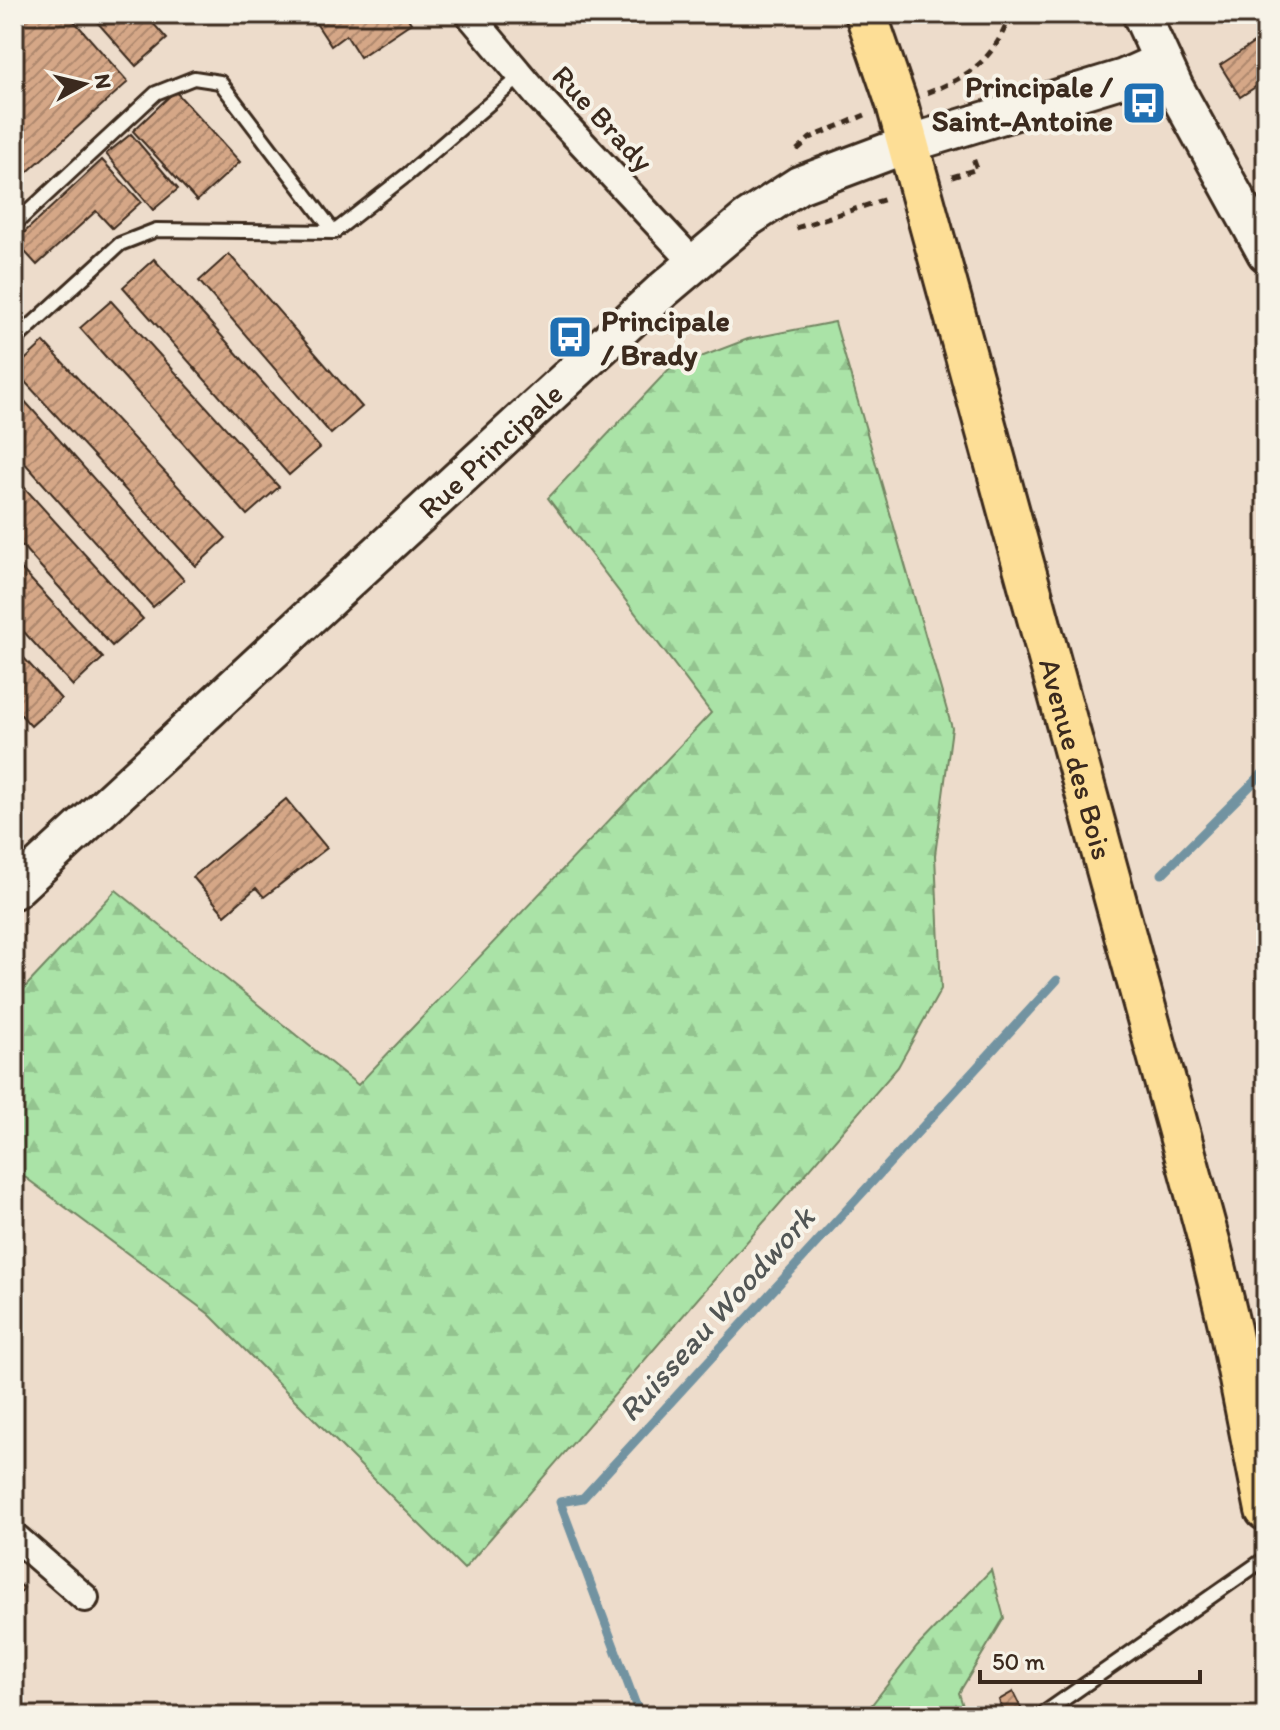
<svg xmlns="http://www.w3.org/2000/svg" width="1280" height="1730" font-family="Itim,sans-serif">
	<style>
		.forest { fill: url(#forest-firs); stroke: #728662; stroke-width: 2 }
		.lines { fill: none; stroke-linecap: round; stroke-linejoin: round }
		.stream { stroke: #7293a1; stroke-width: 9 }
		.building { fill: url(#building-hatch); stroke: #3b2a1e; stroke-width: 2 }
		.lane-casing { stroke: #3b2a1e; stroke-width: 18 }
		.street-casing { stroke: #3b2a1e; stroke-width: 32 }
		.secondary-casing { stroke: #3b2a1e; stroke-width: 42 }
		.primary-casing { stroke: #3b2a1e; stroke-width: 46 }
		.path { stroke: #3b2a1e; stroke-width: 5; stroke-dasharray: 8 6; stroke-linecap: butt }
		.lane { stroke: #f7f3e8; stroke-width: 12 }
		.street { stroke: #f7f3e8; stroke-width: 26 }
		.secondary { stroke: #f7f3e8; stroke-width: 36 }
		.primary { stroke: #fdde96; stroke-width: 40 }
		.labels { text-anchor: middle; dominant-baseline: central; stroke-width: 8; stroke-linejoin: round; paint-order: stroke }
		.poi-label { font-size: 30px; font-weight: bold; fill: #3b2a1e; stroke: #f7f3e8; text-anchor: end }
		.street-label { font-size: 30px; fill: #3b2a1e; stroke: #f7f3e8 }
		.water-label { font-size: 32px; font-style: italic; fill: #525655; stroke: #f7f3e8 }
	</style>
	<defs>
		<pattern id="forest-firs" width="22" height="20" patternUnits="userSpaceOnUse" patternTransform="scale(2)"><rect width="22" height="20" fill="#aae3a7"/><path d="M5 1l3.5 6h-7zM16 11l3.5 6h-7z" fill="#93c38f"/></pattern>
		<pattern id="building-hatch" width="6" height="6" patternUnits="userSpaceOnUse" patternTransform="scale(2)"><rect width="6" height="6" fill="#d5a787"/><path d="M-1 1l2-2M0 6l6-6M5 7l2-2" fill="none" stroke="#ae886e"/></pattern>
	</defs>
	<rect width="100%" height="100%" fill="#eddccb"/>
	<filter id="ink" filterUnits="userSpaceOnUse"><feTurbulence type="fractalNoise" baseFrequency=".0125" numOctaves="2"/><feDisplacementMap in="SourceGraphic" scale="16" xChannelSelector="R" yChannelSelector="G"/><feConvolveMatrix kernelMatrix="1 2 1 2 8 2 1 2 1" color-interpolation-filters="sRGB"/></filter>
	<g filter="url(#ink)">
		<!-- forest -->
		<path class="forest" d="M835 322 952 728 935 855 941 989 898 1067 464 1569 209 1314 14 1169V999L116 890 358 1085 711 713 548 498 669 369 748 339Z
			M991 1570 1004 1618 959 1693 966 1716H863L917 1647Z"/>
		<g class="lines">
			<!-- stream -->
			<path class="stream" d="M1162 874 1266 770
				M640 1716 560 1502 583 1498 1057 980"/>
		</g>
		<!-- building -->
		<path class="building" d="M14 14H68L128 82 14 184Z
			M90 14H145L167 39 136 66Z
			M310 14H405L411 23 360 57 346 35 331 46Z
			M1266 35V80L1240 97 1220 65Z
			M175 91 240 162 197 201 133 131Z
			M131 134 178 189 153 210 106 154Z
			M102 160 141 202 112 228 96 211 37 265 15 241Z
			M229 254 362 407 331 434 199 281Z
			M154 259 320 448 289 475 123 287Z
			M111 301 279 487 247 515 80 328Z
			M44 342 226 538 196 566 14 370Z
			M14 389 184 580 153 607 14 451Z
			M14 476 143 619 112 646 14 537Z
			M14 561 103 658 73 686 14 621Z
			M14 647 61 699 31 726 14 707Z
			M286 799 327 848 264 897 256 888 225 915 193 877Z
			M14 1580 24 1588 14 1601Z
			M1013 1692 1025 1716H1004L999 1700Z"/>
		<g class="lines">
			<!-- lane casing -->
			<g class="lane-casing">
				<path id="lane" d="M14 225 156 93 194 78 220 82 334 232
					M14 341 120 244 156 230 334 232 408 174 521 76
					M1040 1716 1266 1558"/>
			</g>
			<!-- street casing -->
			<g class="street-casing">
				<path id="street" d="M469 14 539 97 694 263
					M14 1536 85 1598"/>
			</g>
			<!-- secondary casing -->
			<g class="secondary-casing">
				<g id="secondary">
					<path d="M1141 14 1175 88 1266 253"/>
					<path id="s1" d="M14 890 663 290 747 219 799 185 908 144 1124 78 1162 61"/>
				</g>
			</g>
			<!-- primary casing -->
			<g class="primary-casing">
				<g id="primary">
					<path id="s2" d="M866 14 897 104 1209 1241 1230 1329 1266 1510"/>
				</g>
			</g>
			<!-- path -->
			<path class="path" d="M927 93C969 77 996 58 1010 14
				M797 150 810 138 865 115
				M952 177 977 169 973 158
				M796 228 889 198"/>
			<!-- lane -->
			<use href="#lane" class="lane"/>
			<!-- street -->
			<use href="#street" class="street"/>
			<!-- secondary -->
			<use href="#secondary" class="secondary"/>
			<!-- primary -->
			<use href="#primary" class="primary"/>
		</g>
	</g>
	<!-- icons -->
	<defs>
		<g id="bus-square" transform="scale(2.3)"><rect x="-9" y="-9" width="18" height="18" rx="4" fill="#1f6fb2" stroke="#f7f3e8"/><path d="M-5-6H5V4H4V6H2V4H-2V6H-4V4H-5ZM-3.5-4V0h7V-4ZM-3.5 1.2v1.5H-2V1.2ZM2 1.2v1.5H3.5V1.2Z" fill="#fff"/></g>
	</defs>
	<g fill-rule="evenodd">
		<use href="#bus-square" x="1144" y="103"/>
		<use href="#bus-square" x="570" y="337"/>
	</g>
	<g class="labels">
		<!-- poi labels -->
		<g class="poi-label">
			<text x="1113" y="86">Principale /<tspan x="1113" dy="34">Saint-Antoine</tspan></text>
			<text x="601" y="320" text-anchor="start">Principale<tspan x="601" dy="34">/ Brady</tspan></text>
		</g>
		<!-- street labels -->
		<g class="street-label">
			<text transform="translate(603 118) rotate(47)">Rue Brady</text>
			<text stroke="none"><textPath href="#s1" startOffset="648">Rue Principale</textPath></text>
			<text stroke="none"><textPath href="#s2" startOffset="774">Avenue des Bois</textPath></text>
		</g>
		<!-- water labels -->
		<g class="water-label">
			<text transform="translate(716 1314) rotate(-48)">Ruisseau Woodwork</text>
		</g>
	</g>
	<!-- margin -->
	<rect width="1280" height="1730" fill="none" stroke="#f7f3e8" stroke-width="48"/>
	<rect x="24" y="24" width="1232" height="1682" fill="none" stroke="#3b2a1e" stroke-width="3" filter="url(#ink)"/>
	<!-- north arrow -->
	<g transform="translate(84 84) rotate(82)" stroke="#f7f3e8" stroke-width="6" paint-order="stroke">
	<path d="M0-6L14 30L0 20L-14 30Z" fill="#3b2a1e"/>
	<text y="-12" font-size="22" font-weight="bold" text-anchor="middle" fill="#3b2a1e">N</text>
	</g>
	<!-- scale -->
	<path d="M980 1670v12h220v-12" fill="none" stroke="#3b2a1e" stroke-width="4"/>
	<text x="992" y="1670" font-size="24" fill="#3b2a1e" stroke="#f7f3e8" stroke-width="6" paint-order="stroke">50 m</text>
</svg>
